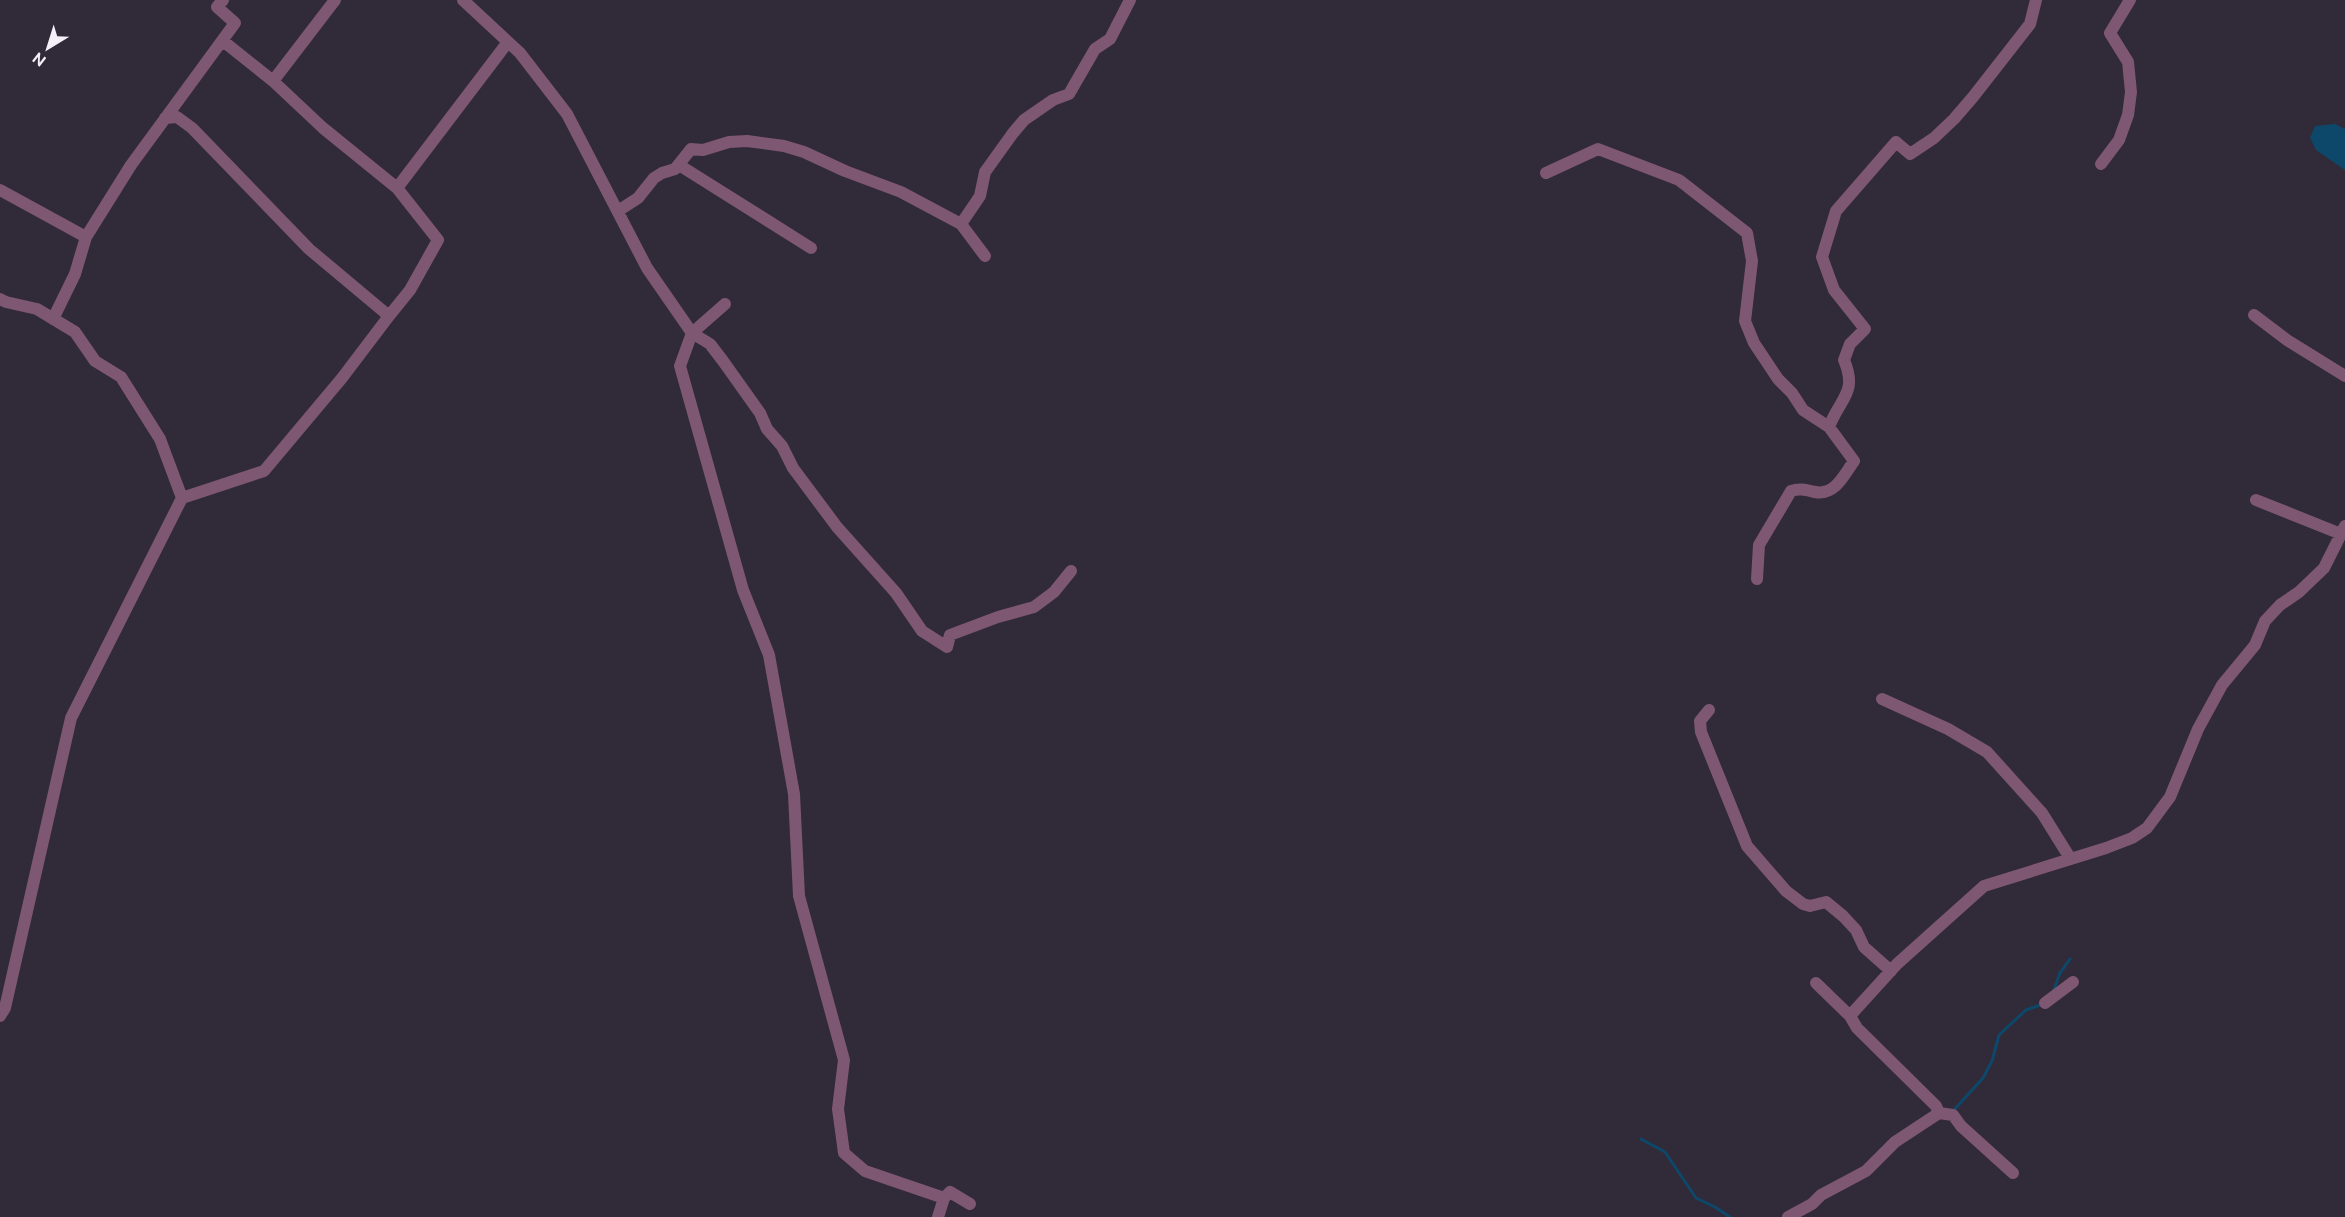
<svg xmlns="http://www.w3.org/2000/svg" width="2345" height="1217" font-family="Ubuntu,sans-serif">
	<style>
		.water { fill: #0d486b }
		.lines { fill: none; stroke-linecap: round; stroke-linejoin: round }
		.stream { stroke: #0d486b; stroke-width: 3 }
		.minor { stroke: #7e5772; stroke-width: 12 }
	</style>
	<rect width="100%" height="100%" fill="#312a38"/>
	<!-- water -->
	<path class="water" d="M2335 124 2345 129V170L2316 150 2310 138 2315 126Z"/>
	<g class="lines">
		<!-- stream -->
		<path class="stream" d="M2053 992 2060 973 2070 959
			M1953 1111 1983 1078 1992 1061 1999 1035 2026 1010 2043 1004
			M1641 1139 1665 1152 1696 1198 1715 1207 1730 1217"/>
		<!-- minor -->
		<path class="minor" d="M463 0 520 53 567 114 647 268 692 333 680 366 743 590 769 655 794 794 799 896 844 1060 838 1109 844 1153 865 1171 944 1198 938 1217
			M223 41 273 81 323 128 397 188
			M273 81 335 0
			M165 118 177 117 192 128 309 249 389 316
			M2101 164 2119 140 2128 115 2131 92 2128 62 2110 33 2130 0
			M679 165 811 248
			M1546 173 1598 149 1679 180 1747 233 1752 261 1745 321 1754 343 1778 379 1792 393 1803 410 1829 427 1854 461C1844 475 1835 496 1815 492 1806 490 1800 488 1791 491L1759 545 1757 579
			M0 190 86 237 131 165 235 23 217 7 223 0
			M618 211 638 198 654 178 662 173 675 169 691 149 703 150 729 142 747 141 784 146 804 152 845 171 901 192 961 224 985 256
			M961 224 980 196 985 172 1013 133 1024 120 1053 100 1069 94 1095 49 1110 39 1130 0
			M0 299 6 302 37 309 75 332 95 361 121 377 160 439 182 498 71 718 5 1008 0 1016
			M725 304 692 333 710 344 723 361 760 413 767 429 782 446 793 468 837 527 896 593 922 631 947 647 950 635 998 617 1034 607 1054 592 1071 571
			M2254 315 2287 340 2345 376
			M53 319 75 274 86 237
			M1829 427C1840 398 1858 393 1844 360L1850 344 1865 329 1834 290 1822 257 1836 211 1896 142 1910 154 1934 138 1954 119 1973 97 2030 24 2036 0
			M182 498 264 471 342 378 389 316 410 290 438 240 397 188 508 42
			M2256 500 2341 534
			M1882 699 1948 729 1987 752 2042 813 2070 858
			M1709 710 1700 721 1701 732 1747 846 1786 891 1803 904 1810 906 1826 902 1843 916 1856 930 1864 947 1891 971
			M1816 983 1850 1016
			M2045 1003 2073 982
			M1939 1113 1953 1115 1961 1126 2013 1173
			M944 1198 950 1192 970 1204
			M1788 1217 1812 1204 1821 1195 1866 1171 1895 1142 1939 1113 1936 1106 1857 1028 1850 1016 1857 1008 1897 964 1984 886 2106 848 2132 838 2147 828 2170 797 2198 729 2222 685 2255 645 2265 621 2280 605 2299 592 2324 568 2345 526"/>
	</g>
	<!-- north arrow -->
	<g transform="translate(48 48) rotate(218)" stroke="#312a38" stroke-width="4.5" paint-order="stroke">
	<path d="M0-4.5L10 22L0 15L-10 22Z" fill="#f4f0fa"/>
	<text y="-9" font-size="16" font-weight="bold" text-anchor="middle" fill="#f4f0fa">N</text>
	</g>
</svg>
